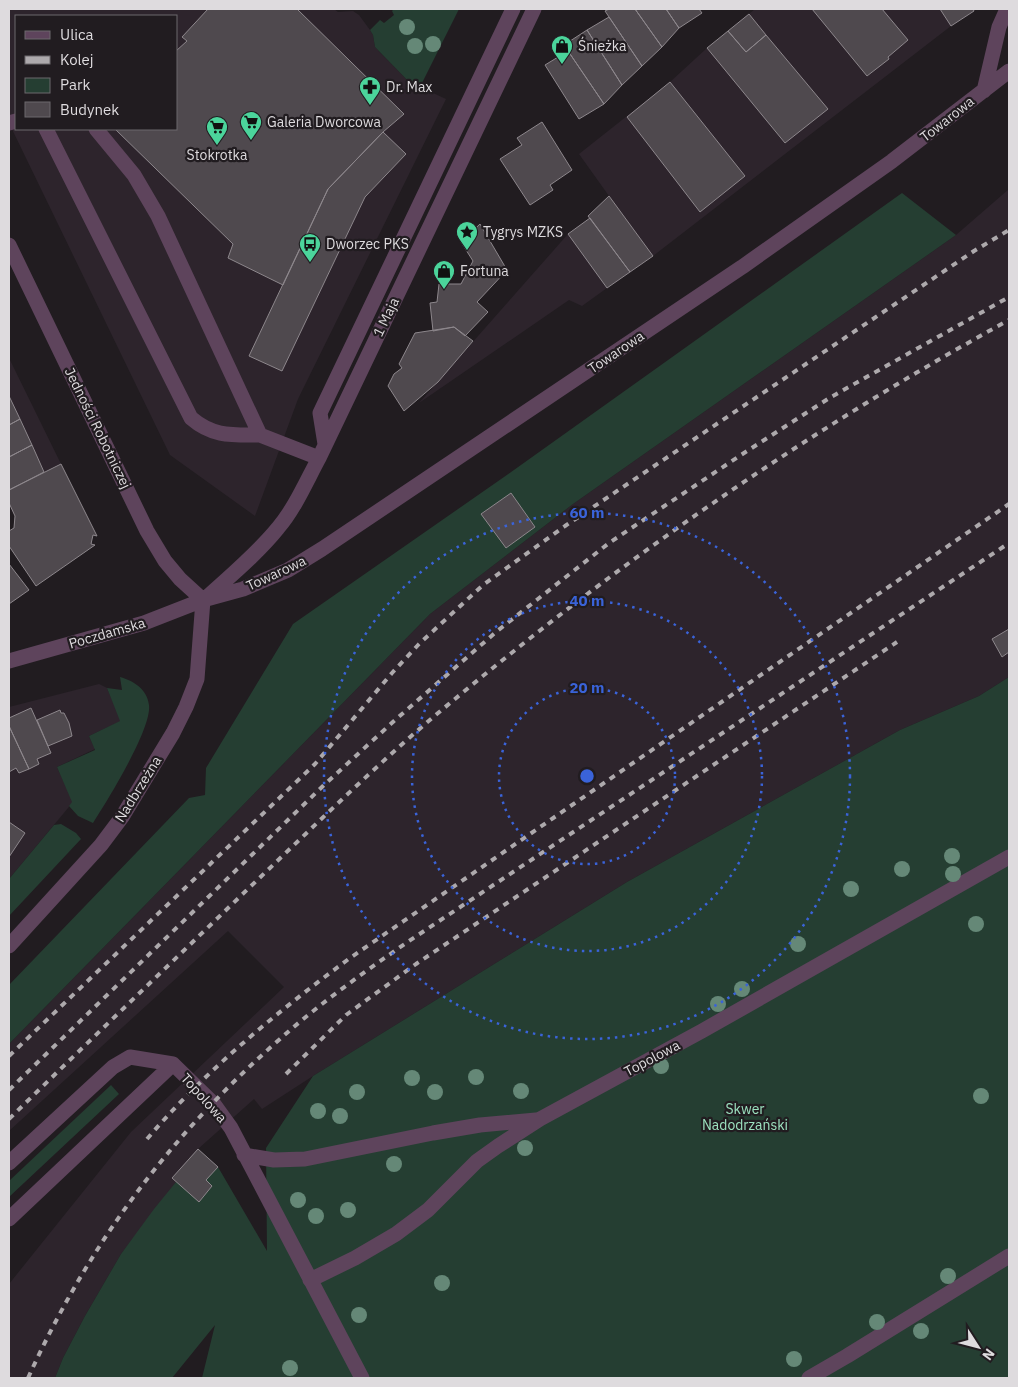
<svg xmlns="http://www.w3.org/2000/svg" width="1018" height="1387" font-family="'IBM Plex Sans',sans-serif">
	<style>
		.built { fill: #2d242c; fill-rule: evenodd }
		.green { fill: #253e32 }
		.building { fill: #4f494e; stroke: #8d878c }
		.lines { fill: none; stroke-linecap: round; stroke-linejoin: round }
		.minor { stroke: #5e445c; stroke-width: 15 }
		.rail { stroke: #ada9ac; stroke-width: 4; stroke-dasharray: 6 6; stroke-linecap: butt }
		.tree { fill: #658877 }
		.ring { fill: none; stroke: #3a63d9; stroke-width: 2.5; stroke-dasharray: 2.5 5 }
		.labels { text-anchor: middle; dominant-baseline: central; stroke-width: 4.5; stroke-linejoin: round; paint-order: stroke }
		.poi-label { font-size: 14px; fill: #dedbde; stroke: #211c20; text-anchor: start }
		.street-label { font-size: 14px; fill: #dedbde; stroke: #211c20 }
		.park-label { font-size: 14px; fill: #9ce1bf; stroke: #211c20 }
		.centre { fill: #3a63d9; stroke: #211c20; stroke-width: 2.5 }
		.ring-label { font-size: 15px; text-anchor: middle; font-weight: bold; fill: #3a63d9; stroke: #211c20; stroke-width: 4.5; stroke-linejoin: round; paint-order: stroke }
	</style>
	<rect width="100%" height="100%" fill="#211c20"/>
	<!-- built -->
	<path class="built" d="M9 9H334L338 12 353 11 359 15 370 30 373 35 375 47 412 85 420 87 446 99 298 399 255 516 170 455 9 123ZM16 16H176V129H16Z
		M755 9H973L974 11 951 26 653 256 607 288 582 306 569 300 419 403 568 234 590 218 588 216 609 196 579 154 670 82 707 48Z
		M1009 189V677L979 696 900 730 627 882 313 1076 262 1109 254 1099 198 1149 177 1182 121 1254 85 1316 63 1358 55 1378H9V1284L131 1132 284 987 228 931 9 1131V1044L430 614 573 504 956 235Z
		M9 358 61 464 9 490Z
		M99 684 107 688 121 721 89 736 95 749 57 767 73 802 9 879V707Z"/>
	<!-- green -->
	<path class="green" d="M394 9H459L420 87 412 85 375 47 373 35 370 30 380 20 384 23 394 15 392 11Z
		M902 193 956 235 573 504 430 614 9 1044V985L189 798 205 795 206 768 293 624 504 477Z
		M120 677C134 681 147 689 149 705 152 729 107 801 93 823L78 816 69 806 72 802 57 767 95 750 89 736 120 721 107 688 122 690Z
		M1009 677V1378H202L215 1325 172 1378H55L63 1358 85 1316 121 1254 154 1209 176 1182 218 1167 267 1251 266 1148 313 1076 627 882 900 730 979 696Z
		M61 824 76 833 81 839 9 916V879L54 825Z
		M111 1085 119 1094 9 1197V1181Z"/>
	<!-- building -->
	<path class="building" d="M208 9H297L404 114 383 132 328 189 283 285 228 258 233 244 115 129H176V51L187 41 182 37Z
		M609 9H635L662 47 642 66 605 11Z
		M635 9H666L679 28 662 47Z
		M666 9H699L702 13 679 28Z
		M812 9H882L908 40 888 57 889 59 867 76Z
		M940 9H973L974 11 951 26Z
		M749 14 766 35 746 52 728 31Z
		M609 17 642 66 622 85 587 30Z
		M587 30 622 85 604 104 564 45Z
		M728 31 746 52 766 35 828 109 785 143 707 48Z
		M568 51 604 104 579 119 545 65Z
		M670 82 745 176 700 212 627 117Z
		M542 122 572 170 550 185 553 190 530 205 500 159 522 145 517 138Z
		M383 132 406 154 365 197 282 371 249 356 328 189Z
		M609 196 653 256 630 272 588 216Z
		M590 218 630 272 607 288 568 234Z
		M480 224 507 270 477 302 488 312 465 336 454 327 433 331 430 303 437 302 439 284H461L473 261 461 242Z
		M454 327 473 341 438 382 404 411 388 386 394 374 402 368 399 364 415 333Z
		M9 396 20 419 9 425Z
		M20 419 32 445 9 457V425Z
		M32 445 44 472 9 490V457Z
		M61 464 97 536 93 535 91 544 95 545 36 586 9 546V531L14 528 15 516 9 503V490Z
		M511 493 535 527 506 548 481 514Z
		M9 564 29 590 9 604Z
		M1009 629V652L1002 657 992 639Z
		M31 708 51 753 37 759 39 764 29 769 9 726V718Z
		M60 710 61 713H64L69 723 72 736 48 746 37 720Z
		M9 726 29 769 19 773 16 768 9 772Z
		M9 822 25 833 9 857Z
		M198 1149 218 1167 206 1180 212 1186 199 1202 172 1178Z"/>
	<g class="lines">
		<!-- minor -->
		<path class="minor" d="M984 91 999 27 1007 9
			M9 123 16 121
			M46 129 191 418C213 437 232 435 260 435
			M96 129 134 175 158 216 260 435 319 458
			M9 245 147 531 165 561 180 579 203 600
			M325 444 320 413 513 9
			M206 598C230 576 257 554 278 528 295 508 306 482 319 458L534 9
			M9 661 144 623 203 600 243 589 288 570 322 549 742 267 892 161 1009 71
			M9 946 101 845 122 817 173 733 186 707 197 679 203 600
			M244 1155 274 1160 305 1159 433 1133 480 1125 536 1120
			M9 1163 113 1067 130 1057 173 1064
			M9 1219 173 1064 213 1103 231 1128 362 1378
			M310 1280 355 1258 396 1234 428 1210 477 1161 498 1146 540 1119 702 1031 1009 857
			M809 1378 847 1356 1009 1256"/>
		<!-- rail -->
		<path class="rail" d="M9 1056 315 764 392 673 419 644 483 585 565 526 974 251 1009 230
			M286 1074 346 1015 416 964 897 642
			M9 1090 323 786 394 721 496 632 609 543 741 455 831 397 1009 297
			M9 1119C89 1041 170 964 251 886 310 830 369 772 431 719 610 568 803 433 1009 320
			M147 1139C206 1070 277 1012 350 958L1009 504
			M28 1378C89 1244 169 1136 280 1039 319 1004 363 973 406 943L1009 543"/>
	</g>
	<!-- trees -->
	<g class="tree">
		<circle cx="407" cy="27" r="8"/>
		<circle cx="433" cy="44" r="8"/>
		<circle cx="415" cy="46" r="8"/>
		<circle cx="952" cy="856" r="8"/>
		<circle cx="902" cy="869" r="8"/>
		<circle cx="953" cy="874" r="8"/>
		<circle cx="851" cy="889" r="8"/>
		<circle cx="976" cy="924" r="8"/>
		<circle cx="798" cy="944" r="8"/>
		<circle cx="742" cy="989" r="8"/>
		<circle cx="718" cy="1004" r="8"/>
		<circle cx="661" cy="1066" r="8"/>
		<circle cx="476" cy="1077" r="8"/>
		<circle cx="412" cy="1078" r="8"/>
		<circle cx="521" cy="1091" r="8"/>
		<circle cx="357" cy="1092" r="8"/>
		<circle cx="435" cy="1092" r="8"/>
		<circle cx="981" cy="1096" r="8"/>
		<circle cx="318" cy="1111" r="8"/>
		<circle cx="340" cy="1116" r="8"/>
		<circle cx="525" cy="1148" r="8"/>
		<circle cx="394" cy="1164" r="8"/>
		<circle cx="298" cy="1200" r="8"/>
		<circle cx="348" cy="1210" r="8"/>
		<circle cx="316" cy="1216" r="8"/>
		<circle cx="948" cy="1276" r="8"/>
		<circle cx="442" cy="1283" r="8"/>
		<circle cx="359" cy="1315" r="8"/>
		<circle cx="877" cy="1322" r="8"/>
		<circle cx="921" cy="1331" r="8"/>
		<circle cx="794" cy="1359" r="8"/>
		<circle cx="290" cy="1368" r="8"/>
	</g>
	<!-- distance rings -->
	<g class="ring">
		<circle cx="587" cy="776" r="88"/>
		<circle cx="587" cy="776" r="175"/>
		<circle cx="587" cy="776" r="263"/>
	</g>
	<!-- icons -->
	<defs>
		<g id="shop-pin" transform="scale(1.125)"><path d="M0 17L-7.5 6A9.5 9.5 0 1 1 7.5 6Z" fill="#4bd49b" stroke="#211c20"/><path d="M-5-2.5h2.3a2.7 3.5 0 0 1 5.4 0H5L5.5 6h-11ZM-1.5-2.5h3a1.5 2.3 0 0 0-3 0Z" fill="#111"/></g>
		<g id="pharmacy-pin" transform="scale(1.125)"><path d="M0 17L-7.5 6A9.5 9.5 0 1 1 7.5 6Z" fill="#4bd49b" stroke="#211c20"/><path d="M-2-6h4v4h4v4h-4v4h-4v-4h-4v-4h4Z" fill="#111"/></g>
		<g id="supermarket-pin" transform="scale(1.125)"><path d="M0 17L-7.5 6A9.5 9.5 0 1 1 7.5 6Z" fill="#4bd49b" stroke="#211c20"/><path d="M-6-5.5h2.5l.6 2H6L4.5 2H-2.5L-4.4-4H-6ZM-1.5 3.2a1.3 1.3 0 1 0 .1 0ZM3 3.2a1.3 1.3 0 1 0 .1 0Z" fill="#111"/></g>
		<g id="sight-pin" transform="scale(1.125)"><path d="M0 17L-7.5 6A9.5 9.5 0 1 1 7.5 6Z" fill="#4bd49b" stroke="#211c20"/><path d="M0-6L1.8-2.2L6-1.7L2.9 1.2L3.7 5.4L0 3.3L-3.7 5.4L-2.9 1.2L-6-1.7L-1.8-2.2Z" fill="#111"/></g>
		<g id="bus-pin" transform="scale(1.125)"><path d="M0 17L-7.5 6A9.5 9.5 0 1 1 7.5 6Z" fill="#4bd49b" stroke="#211c20"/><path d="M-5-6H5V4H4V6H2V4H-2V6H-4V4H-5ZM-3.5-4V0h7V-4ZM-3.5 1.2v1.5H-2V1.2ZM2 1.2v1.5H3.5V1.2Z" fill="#111"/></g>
	</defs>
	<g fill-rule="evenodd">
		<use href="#shop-pin" x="562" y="46"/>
		<use href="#pharmacy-pin" x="370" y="87"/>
		<use href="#supermarket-pin" x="251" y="122"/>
		<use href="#supermarket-pin" x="217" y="127"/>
		<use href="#sight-pin" x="467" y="232"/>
		<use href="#bus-pin" x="310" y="244"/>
		<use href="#shop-pin" x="444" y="271"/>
	</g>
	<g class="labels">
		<!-- poi labels -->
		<g class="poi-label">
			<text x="578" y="46">Śnieżka</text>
			<text x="386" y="87">Dr. Max</text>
			<text x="267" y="122">Galeria Dworcowa</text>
			<text x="217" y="155" text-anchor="middle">Stokrotka</text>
			<text x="483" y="232">Tygrys MZKS</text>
			<text x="326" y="244">Dworzec PKS</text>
			<text x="460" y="271">Fortuna</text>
		</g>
		<!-- street labels -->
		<g class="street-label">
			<text transform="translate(947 119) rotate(-38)">Towarowa</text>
			<text transform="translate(386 317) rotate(-64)">1 Maja</text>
			<text transform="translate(616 352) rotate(-34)">Towarowa</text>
			<text transform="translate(98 428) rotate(64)">Jedności Robotniczej</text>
			<text transform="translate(276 573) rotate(-25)">Towarowa</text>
			<text transform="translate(107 633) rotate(-16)">Poczdamska</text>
			<text transform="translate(138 789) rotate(-58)">Nadbrzeżna</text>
			<text transform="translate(652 1058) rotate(-28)">Topolowa</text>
			<text transform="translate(204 1098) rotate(48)">Topolowa</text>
		</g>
		<!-- park labels -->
		<g class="park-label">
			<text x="745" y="1109">Skwer<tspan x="745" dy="16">Nadodrzański</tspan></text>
		</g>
	</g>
	<circle cx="587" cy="776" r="8" class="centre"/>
	<g class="ring-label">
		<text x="587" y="518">60 m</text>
		<text x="587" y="606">40 m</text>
		<text x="587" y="693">20 m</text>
	</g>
	<!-- border -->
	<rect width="1018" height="1387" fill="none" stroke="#dedbde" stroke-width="20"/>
	<!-- legend -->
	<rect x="15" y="15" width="162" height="115" fill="#211c20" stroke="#6d686c"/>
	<rect x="25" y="31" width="25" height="8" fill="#5e445c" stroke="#6d686c"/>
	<text x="60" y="40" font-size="15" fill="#dedbde">Ulica</text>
	<rect x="25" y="56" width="25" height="8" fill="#ada9ac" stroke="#6d686c"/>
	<text x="60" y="65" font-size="15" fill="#dedbde">Kolej</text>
	<rect x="25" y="78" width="25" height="15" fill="#253e32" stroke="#6d686c"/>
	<text x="60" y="90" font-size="15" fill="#dedbde">Park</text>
	<rect x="25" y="102" width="25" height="15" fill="#4f494e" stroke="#6d686c"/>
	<text x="60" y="115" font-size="15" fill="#dedbde">Budynek</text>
	<!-- north arrow -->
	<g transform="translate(978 1347) rotate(126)" stroke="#211c20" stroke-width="4" paint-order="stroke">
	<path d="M0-4L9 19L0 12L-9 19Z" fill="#dedbde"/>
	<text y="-8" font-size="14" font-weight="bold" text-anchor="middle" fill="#dedbde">N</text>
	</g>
</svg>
